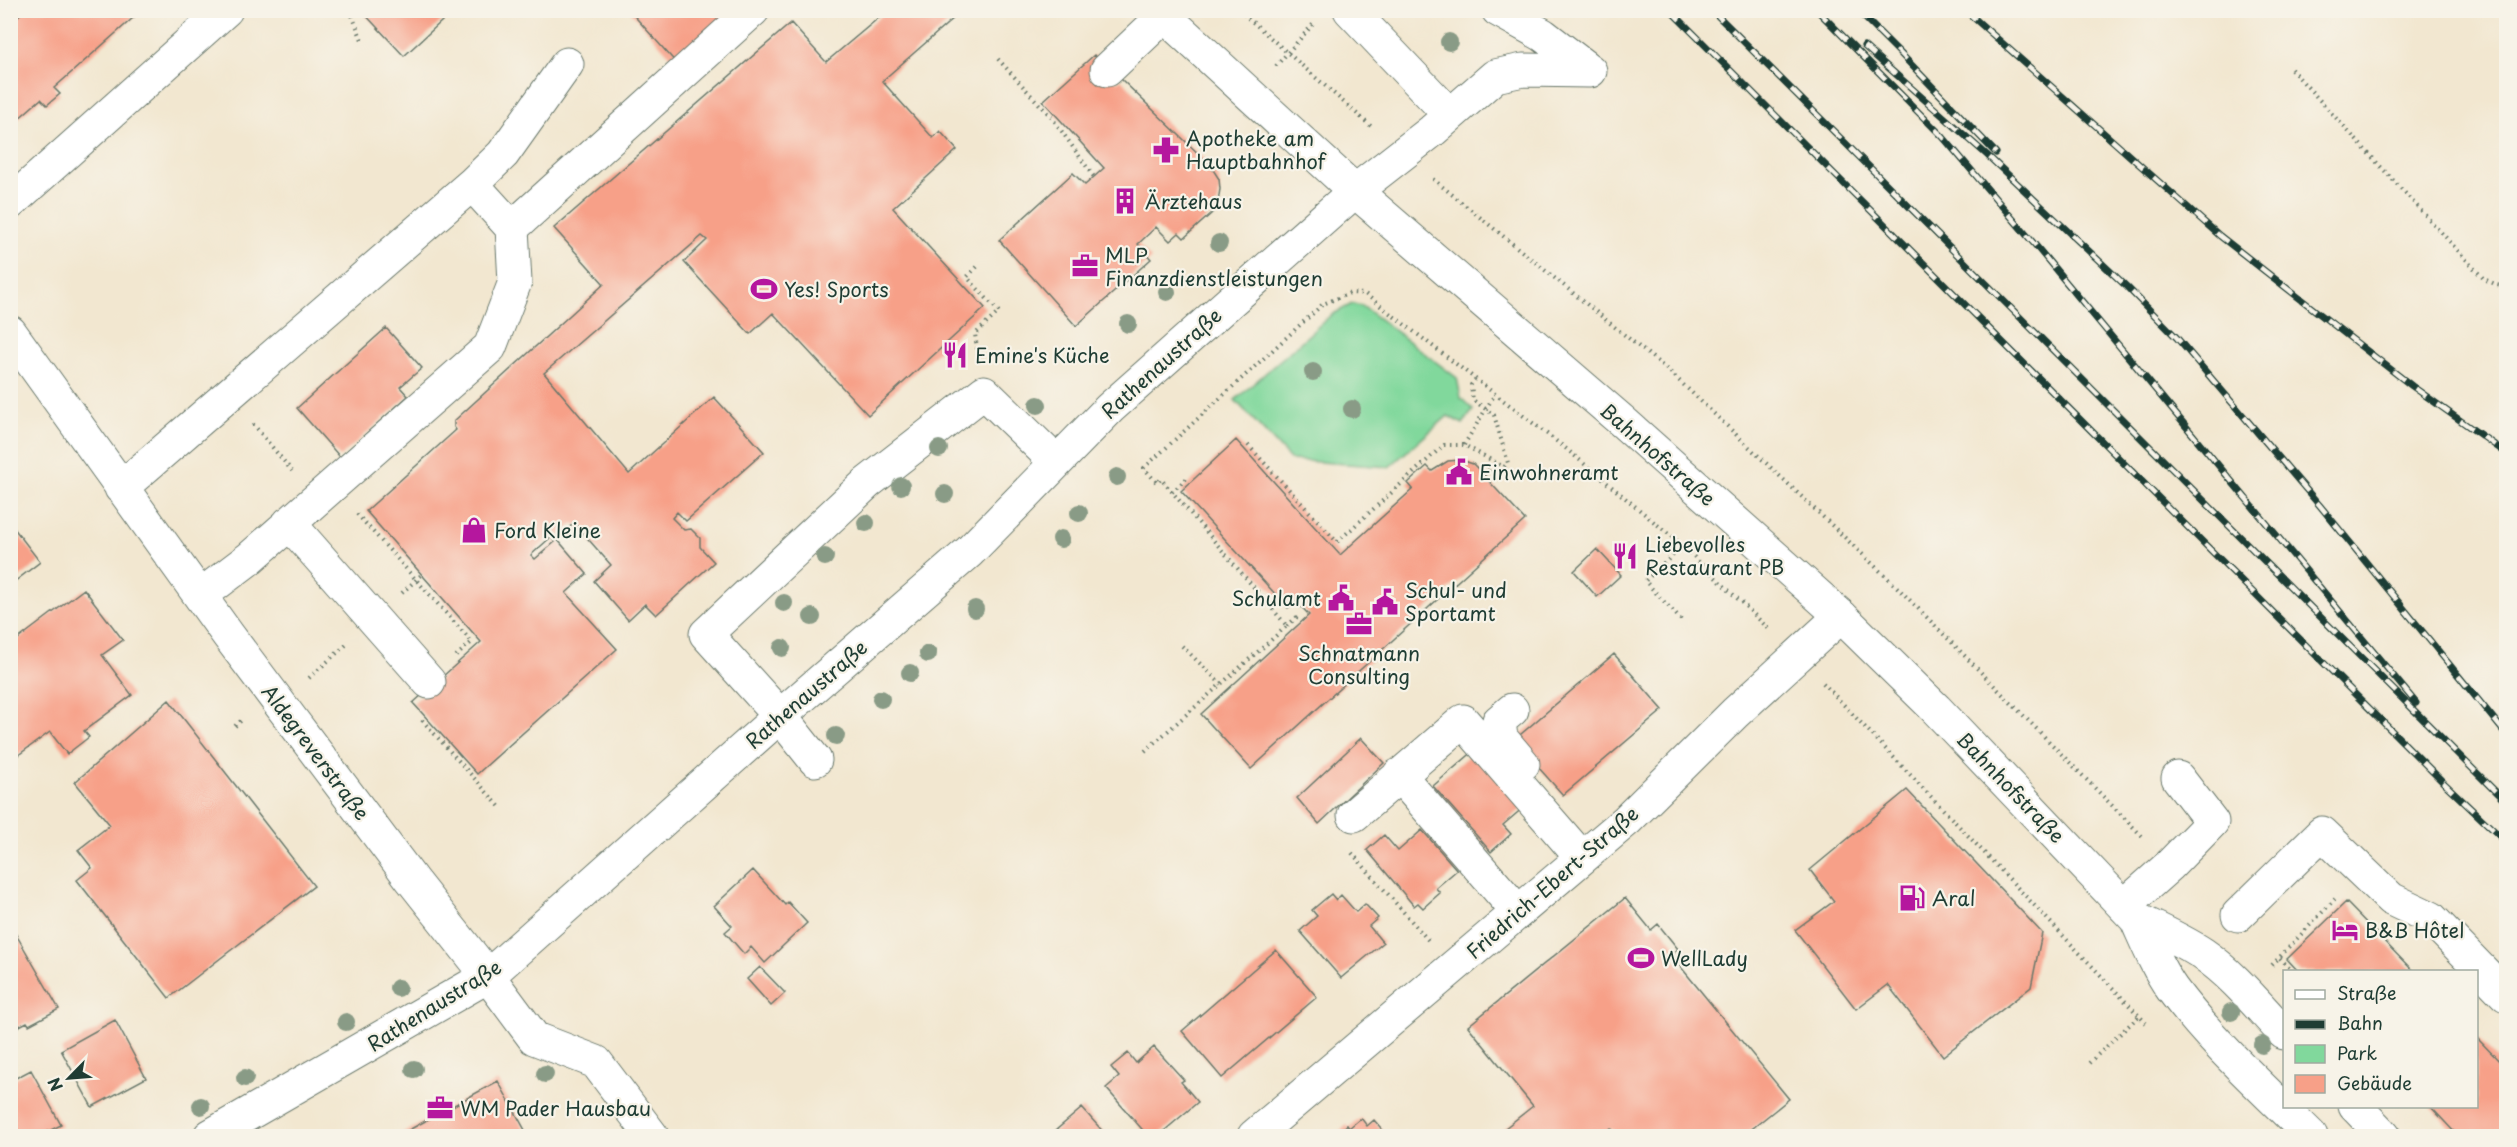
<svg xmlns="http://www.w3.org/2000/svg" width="2517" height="1147" font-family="'Playpen Sans',sans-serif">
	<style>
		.green { fill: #81d89c; stroke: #508a68; stroke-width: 1.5 }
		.building { fill: #f7a088; fill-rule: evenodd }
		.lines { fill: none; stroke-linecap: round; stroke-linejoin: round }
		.minor-casing { stroke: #69786b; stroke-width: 35 }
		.major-casing { stroke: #69786b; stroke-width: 35 }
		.path { stroke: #69786b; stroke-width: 4; stroke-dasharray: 1.5 4.5; stroke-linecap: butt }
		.minor { stroke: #fff; stroke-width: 33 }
		.major { stroke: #fff; stroke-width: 33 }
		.rail-casing { stroke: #1f3d34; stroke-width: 7 }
		.rail { stroke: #f7f3e8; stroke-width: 4.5; stroke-dasharray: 14; stroke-linecap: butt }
		.tree { fill: #899b86 }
		.labels { text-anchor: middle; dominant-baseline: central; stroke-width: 4.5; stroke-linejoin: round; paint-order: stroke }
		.poi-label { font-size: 20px; fill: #1f3d34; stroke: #f7f3e8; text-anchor: start }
		.street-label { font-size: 20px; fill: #1f3d34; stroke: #f7f3e8 }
	</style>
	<rect width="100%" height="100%" fill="#f7f3e8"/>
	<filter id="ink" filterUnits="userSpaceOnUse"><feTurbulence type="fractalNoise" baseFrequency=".0167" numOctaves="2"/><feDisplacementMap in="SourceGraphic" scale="12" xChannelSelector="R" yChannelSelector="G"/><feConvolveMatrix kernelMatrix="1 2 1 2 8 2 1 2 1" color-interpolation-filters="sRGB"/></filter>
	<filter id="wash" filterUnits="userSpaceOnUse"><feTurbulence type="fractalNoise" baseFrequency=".008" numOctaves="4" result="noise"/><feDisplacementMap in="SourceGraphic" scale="24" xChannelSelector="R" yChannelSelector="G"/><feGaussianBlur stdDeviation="1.35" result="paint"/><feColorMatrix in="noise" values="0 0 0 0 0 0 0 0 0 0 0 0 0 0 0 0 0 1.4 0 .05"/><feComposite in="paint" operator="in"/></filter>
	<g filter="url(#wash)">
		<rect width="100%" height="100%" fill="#f2e7d0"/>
		<!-- green -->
		<path class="green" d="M1352 304 1362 306 1457 378 1461 398 1473 410 1463 424 1448 416 1389 467 1291 460 1235 400 1331 315Z"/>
		<g id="blocks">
			<!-- building -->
			<path class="building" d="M25 10H142L54 88 60 94 47 105 41 99 10 126V23Z
				M361 10H454L404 56Z
				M629 10H742L679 66Z
				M888 10H963L882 81 933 138 940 131 957 150 893 208 985 308 868 415 773 313 750 334 684 262 707 240 702 236 544 373 629 474 714 397 764 452 686 521 677 512 672 518 684 530 691 529 700 538V547L714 562 656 615 645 604 628 620 594 581 611 565 574 523 557 539 587 574 566 593 617 649 477 774 413 703 481 642 366 511 456 430 454 427V421L604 284 554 228 791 23 826 62ZM551 537 555 542 535 559 531 555Z
				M1094 55 1117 82 1121 79 1210 165 1219 179 1220 189 1218 202 1212 213 1184 238 1179 233 1170 241 1156 227 1138 244 1151 259 1076 326 999 240 1073 173 1085 185 1104 168 1043 101Z
				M386 328 422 368 400 387 408 396 340 457 297 408Z
				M1236 440 1340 555 1413 489 1408 483 1427 466 1432 471 1448 461 1461 460 1473 464 1483 474 1488 469 1490 471 1484 476 1525 520 1251 769 1201 714 1309 615 1296 601 1288 608 1181 491Z
				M10 523 40 562 10 585Z
				M1597 549 1621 575 1597 597 1574 571Z
				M84 589 123 640 102 655 132 695 84 731 89 737 67 754 50 732 10 761V645Z
				M1614 654 1663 710 1563 795 1514 740Z
				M169 700 314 886 169 998 77 880 92 868 78 850 110 825 75 782Z
				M1361 738 1384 763 1319 824 1297 798Z
				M1475 750 1524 807 1503 825 1511 834 1491 852 1433 786Z
				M1907 790 2042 933 2031 987 1943 1056 1888 985 1856 1009 1795 930 1834 901 1810 870Z
				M1422 830 1457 870 1436 888 1440 893 1423 908 1418 903 1414 906 1367 850 1384 835 1398 851Z
				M753 870 785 905 788 902 807 923 765 963 751 947 744 954 725 932 732 926 714 906Z
				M1331 894 1336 900 1341 895 1356 912 1365 904 1378 918 1369 926 1383 943 1341 978 1300 931 1317 916 1312 910Z
				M1625 898 1651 930 1658 924 1678 949 1671 955 1789 1099 1743 1136H1617L1611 1128 1600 1136H1495L1533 1106 1468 1026Z
				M2346 902 2414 972H2299L2287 959Z
				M10 924 59 1009 29 1025 27 1022 10 1031Z
				M1276 950 1317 997 1222 1078 1182 1031Z
				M760 967 785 993 771 1006 747 979Z
				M115 1020 146 1078 92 1107 61 1050Z
				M2476 1037 2506 1068V1136H2458L2430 1106H2476Z
				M1154 1047 1184 1080 1181 1082 1198 1102 1158 1136H1148L1106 1088 1119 1077 1111 1067 1128 1053 1136 1063Z
				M31 1070 61 1125 39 1136H10V1081Z
				M498 1081 526 1132 518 1136H398Z
				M1082 1108 1107 1136H1049Z
				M1361 1118 1367 1126 1374 1120 1388 1136H1335L1347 1125 1349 1128Z"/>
		</g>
	</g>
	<g filter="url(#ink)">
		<use href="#blocks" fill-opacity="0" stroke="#69786b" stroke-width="1.5"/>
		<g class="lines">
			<!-- minor casing -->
			<g class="minor-casing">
				<path id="minor" d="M1350 10 1450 115
					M1498 10 1543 35 1590 71
					M1107 70 1164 16
					M472 184 503 154 567 64
					M10 203 226 10
					M10 332 228 635 412 880 488 976 534 1038 596 1062 652 1136
					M121 488 472 184 512 228
					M289 523 429 682
					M200 596 250 558 490 347 515 282 512 228 753 10
					M1512 710 1499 721 1501 738 1523 764
					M815 760 780 716 706 634 867 483 984 392 1056 462
					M1399 775 1518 912
					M1354 815 1463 721 1582 858
					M2124 906 2169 866 2212 822 2178 778
					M2238 915 2322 833 2391 899 2431 918 2506 995
					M210 1136 488 976 780 716 969 552 1110 408 1355 191 1432 131 1495 76 1523 70 1590 71
					M1254 1136 1627 820 1735 713 1841 616"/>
			</g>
			<!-- major casing -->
			<g class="major-casing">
				<path id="major" d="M1158 10 1355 191 1622 421 1841 616 1936 709 2136 919C2147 943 2157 968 2172 989 2212 1043 2264 1089 2311 1136
					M2136 919C2159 930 2182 940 2203 954 2234 975 2259 1007 2284 1033
					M2355 1106 2384 1136"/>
			</g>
			<!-- path -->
			<path class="path" d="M350 10 362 40
				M1239 10 1373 128
				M998 59 1053 119 1094 177
				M1276 66 1315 22
				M2291 69 2484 279 2497 285 2506 287
				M1433 179 1670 372 1898 588 2144 838
				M978 355 975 334 999 312 967 277 980 264
				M253 424 292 471
				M1248 445 1337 542 1444 445H1464L1504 467 1508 463 1494 415 1473 400 1471 385 1475 380
				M1464 445 1495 394
				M1172 492 1188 477
				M357 514 472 642 456 656
				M402 593 421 575
				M1681 620 1645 581 1683 546
				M1287 626 1298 616
				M1182 646 1221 684
				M309 678 346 645
				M1823 683 2146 1023
				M422 720 500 807
				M235 726 243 719
				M1145 751 1287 626 1161 479 1157 483 1144 468 1323 304 1350 293 1365 294 1564 447 1683 546 1771 631
				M1352 853 1428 940
				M2280 958 2293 972
				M2272 965 2335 899
				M2089 1063 2140 1015
				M701 1136H703"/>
			<!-- minor -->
			<use href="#minor" class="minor"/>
			<!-- major -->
			<use href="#major" class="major"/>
			<!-- rail casing -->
			<g class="rail-casing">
				<path id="rail" d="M1670 10 2445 784 2506 842
					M1712 10 2506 802
					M1817 10 1943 137 2036 246 2416 703
					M1857 10 1901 54 1996 153
					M1965 10 2220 236 2412 386 2506 453
					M1864 46 1987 155 2127 287 2177 338 2321 507 2506 734"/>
			</g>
			<!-- rail -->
			<use href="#rail" class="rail"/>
		</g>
		<!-- trees -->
		<g class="tree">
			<circle cx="1449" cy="42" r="9"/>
			<circle cx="1219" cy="243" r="9"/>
			<circle cx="1167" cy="292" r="9"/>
			<circle cx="1128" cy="324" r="9"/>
			<circle cx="1313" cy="372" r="9"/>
			<circle cx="1038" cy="405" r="9"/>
			<circle cx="1352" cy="409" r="9"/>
			<circle cx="939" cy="449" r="9"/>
			<circle cx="1117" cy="477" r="9"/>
			<circle cx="901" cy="486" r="9"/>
			<circle cx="945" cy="494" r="9"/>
			<circle cx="1079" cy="513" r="9"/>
			<circle cx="866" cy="523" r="9"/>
			<circle cx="1061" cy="539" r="9"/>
			<circle cx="825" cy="557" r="9"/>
			<circle cx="784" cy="603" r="9"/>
			<circle cx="975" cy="609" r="9"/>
			<circle cx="812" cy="617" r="9"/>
			<circle cx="782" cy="648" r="9"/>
			<circle cx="928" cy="654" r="9"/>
			<circle cx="910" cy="673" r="9"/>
			<circle cx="881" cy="699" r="9"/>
			<circle cx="836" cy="736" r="9"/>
			<circle cx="398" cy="988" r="9"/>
			<circle cx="2231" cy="1012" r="9"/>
			<circle cx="346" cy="1022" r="9"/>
			<circle cx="2262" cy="1045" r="9"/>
			<circle cx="414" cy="1069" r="9"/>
			<circle cx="545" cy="1074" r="9"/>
			<circle cx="245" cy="1078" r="9"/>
			<circle cx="201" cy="1106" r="9"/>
		</g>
	</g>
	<!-- icons -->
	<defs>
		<g id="pharmacy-bare" transform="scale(2.07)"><path d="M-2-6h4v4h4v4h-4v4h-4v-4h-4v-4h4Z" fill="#b5179e" stroke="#f7f3e8" stroke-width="2.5" paint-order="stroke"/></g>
		<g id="building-bare" transform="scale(2.07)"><path d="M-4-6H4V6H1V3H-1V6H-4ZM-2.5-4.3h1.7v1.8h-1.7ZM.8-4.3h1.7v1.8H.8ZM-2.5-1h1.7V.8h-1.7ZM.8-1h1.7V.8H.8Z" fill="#b5179e" stroke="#f7f3e8" stroke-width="2.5" paint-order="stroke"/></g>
		<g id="office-bare" transform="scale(2.07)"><path d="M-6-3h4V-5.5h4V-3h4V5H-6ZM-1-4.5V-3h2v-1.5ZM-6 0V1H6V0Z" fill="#b5179e" stroke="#f7f3e8" stroke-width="2.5" paint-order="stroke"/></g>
		<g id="stadium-bare" transform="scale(2.07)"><path d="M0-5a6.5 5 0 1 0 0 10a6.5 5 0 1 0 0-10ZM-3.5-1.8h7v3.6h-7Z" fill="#b5179e" stroke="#f7f3e8" stroke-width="2.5" paint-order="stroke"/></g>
		<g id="restaurant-bare" transform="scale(2.07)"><path d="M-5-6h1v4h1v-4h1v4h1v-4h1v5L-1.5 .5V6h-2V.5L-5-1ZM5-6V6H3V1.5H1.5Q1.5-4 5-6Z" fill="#b5179e" stroke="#f7f3e8" stroke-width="2.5" paint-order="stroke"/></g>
		<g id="civic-bare" transform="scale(2.07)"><path d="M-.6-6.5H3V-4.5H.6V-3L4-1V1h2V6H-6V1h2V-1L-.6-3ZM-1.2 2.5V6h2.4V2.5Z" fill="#b5179e" stroke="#f7f3e8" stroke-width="2.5" paint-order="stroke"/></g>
		<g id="shop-bare" transform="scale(2.07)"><path d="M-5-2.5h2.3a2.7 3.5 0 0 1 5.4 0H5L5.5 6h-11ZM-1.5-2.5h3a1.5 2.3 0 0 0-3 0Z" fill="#b5179e" stroke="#f7f3e8" stroke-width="2.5" paint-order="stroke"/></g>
		<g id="fuel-bare" transform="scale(2.07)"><path d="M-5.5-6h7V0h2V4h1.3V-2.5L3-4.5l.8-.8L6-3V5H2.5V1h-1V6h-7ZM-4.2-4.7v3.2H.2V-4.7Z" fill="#b5179e" stroke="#f7f3e8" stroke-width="2.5" paint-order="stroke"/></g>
		<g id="hotel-bare" transform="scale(2.07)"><path d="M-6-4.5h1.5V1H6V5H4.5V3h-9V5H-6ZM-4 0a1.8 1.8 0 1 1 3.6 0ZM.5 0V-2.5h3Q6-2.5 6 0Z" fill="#b5179e" stroke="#f7f3e8" stroke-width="2.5" paint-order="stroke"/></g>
	</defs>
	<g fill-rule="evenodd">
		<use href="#pharmacy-bare" x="1166" y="150"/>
		<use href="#building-bare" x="1125" y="201"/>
		<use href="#office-bare" x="1085" y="266"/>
		<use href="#stadium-bare" x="764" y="289"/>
		<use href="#restaurant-bare" x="955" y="355"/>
		<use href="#civic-bare" x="1459" y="472"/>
		<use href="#shop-bare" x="474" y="530"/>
		<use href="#restaurant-bare" x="1625" y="556"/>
		<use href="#civic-bare" x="1341" y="598"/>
		<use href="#civic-bare" x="1385" y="602"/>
		<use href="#office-bare" x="1359" y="624"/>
		<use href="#fuel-bare" x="1912" y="898"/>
		<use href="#hotel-bare" x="2345" y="930"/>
		<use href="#stadium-bare" x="1641" y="958"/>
		<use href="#office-bare" x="440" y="1108"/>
	</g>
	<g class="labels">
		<!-- poi labels -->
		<g class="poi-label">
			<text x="1186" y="138">Apotheke am<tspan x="1186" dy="23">Hauptbahnhof</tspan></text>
			<text x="1145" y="201">Ärztehaus</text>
			<text x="1105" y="255">MLP<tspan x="1105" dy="23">Finanzdienstleistungen</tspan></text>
			<text x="784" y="289">Yes! Sports</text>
			<text x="975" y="355">Emine's Küche</text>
			<text x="1479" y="472">Einwohneramt</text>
			<text x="494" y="530">Ford Kleine</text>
			<text x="1645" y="544">Liebevolles<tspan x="1645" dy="23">Restaurant PB</tspan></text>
			<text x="1405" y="590">Schul- und<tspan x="1405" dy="23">Sportamt</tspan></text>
			<text x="1321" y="598" text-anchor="end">Schulamt</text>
			<text x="1359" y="653" text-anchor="middle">Schnatmann<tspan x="1359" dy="23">Consulting</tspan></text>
			<text x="1932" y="898">Aral</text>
			<text x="2365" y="930">B&amp;B Hôtel</text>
			<text x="1661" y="958">WellLady</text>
			<text x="460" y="1108">WM Pader Hausbau</text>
		</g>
		<!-- street labels -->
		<g class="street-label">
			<text transform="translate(1161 363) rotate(-42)">Rathenaustraße</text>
			<text transform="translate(1658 454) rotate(41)">Bahnhofstraße</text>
			<text transform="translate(806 694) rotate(-41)">Rathenaustraße</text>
			<text transform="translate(316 752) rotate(53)">Aldegreverstraße</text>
			<text transform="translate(2011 787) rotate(46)">Bahnhofstraße</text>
			<text transform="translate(1552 882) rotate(-41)">Friedrich-Ebert-Straße</text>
			<text transform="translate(434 1005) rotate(-32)">Rathenaustraße</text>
		</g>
	</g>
	<!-- margin -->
	<rect width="2517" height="1147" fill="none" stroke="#f7f3e8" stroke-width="36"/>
	<!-- legend -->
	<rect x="2283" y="970" width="195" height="138" fill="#f7f3e8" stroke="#a1aaa0" stroke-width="1.5"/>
	<rect x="2295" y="990" width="30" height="9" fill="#ffffff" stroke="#a1aaa0" stroke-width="1.5"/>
	<text x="2337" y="1000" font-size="18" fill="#1f3d34">Straße</text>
	<rect x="2295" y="1020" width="30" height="9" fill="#1f3d34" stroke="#a1aaa0" stroke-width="1.5"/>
	<text x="2337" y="1030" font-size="18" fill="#1f3d34">Bahn</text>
	<rect x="2295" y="1045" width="30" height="18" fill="#81d89c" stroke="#a1aaa0" stroke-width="1.5"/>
	<text x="2337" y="1060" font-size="18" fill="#1f3d34">Park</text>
	<rect x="2295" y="1075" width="30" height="18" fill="#f7a088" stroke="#a1aaa0" stroke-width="1.5"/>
	<text x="2337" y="1090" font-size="18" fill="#1f3d34">Gebäude</text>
	<!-- north arrow -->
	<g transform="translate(69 1078) rotate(245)" stroke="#f7f3e8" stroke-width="4.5" paint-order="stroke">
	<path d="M0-4.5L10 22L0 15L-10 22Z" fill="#1f3d34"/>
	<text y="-9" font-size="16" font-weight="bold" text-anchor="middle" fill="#1f3d34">N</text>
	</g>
</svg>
